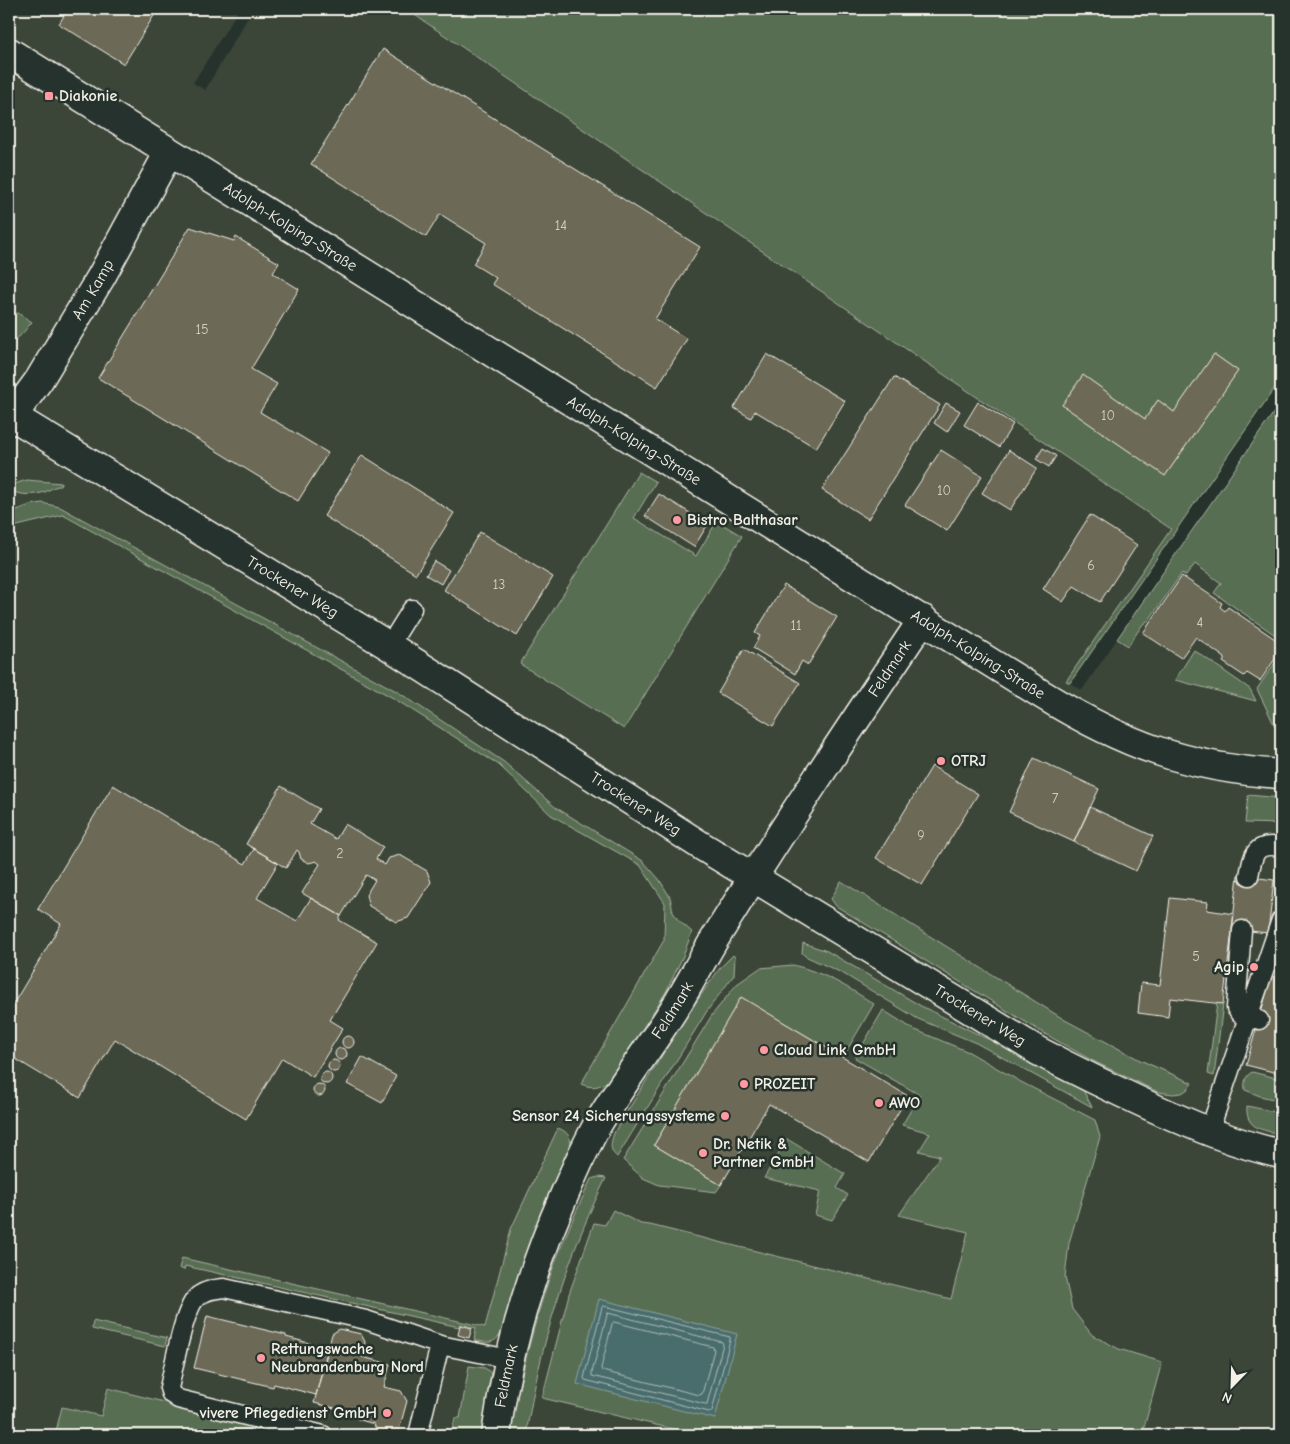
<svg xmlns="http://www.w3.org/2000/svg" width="1290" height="1444" font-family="'Comic Neue',sans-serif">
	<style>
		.built { fill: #3b4439 }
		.green { fill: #596e53; stroke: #a6b09e }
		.water { fill: #486d6d; stroke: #8da29e }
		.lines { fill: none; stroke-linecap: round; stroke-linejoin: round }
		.shore { stroke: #afbcb7; stroke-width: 1 }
		.building { fill: #6c6a56; stroke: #f4f1e8 }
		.service-casing { stroke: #f4f1e8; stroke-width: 21 }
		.minor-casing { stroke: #f4f1e8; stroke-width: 31 }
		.service { stroke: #26332d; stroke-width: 18 }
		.minor { stroke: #26332d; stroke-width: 28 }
		.poi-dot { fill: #ff9aa2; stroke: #26332d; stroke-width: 2 }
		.labels { text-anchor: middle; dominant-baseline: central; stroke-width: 5; stroke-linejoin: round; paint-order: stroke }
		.number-label { font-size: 14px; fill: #d2cfc4 }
		.poi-label { font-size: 16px; font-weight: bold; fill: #f4f1e8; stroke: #26332d; text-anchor: start }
		.street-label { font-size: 16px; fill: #f4f1e8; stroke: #26332d }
	</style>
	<rect width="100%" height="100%" fill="#26332d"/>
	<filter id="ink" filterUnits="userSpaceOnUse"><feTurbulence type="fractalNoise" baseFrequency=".02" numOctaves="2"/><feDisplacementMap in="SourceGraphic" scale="10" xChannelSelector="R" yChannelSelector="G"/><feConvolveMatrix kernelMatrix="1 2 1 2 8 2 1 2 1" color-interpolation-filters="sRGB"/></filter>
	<g filter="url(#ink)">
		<!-- built -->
		<path class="built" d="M9 9H239L193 83 205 90 253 9H406L1172 529 1066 681 1082 690 1190 533 1281 605V1435H9Z"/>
		<!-- green -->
		<path class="green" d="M406 9H1281V379L1070 683 1066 681 1171 529Z
			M18 313 32 322C25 330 19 340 9 342V314Z
			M1281 402V639L1214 593 1221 583 1195 564 1186 576 1182 573 1149 620 1143 624 1128 646 1117 639Z
			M639 472 656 482 634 518 696 556 717 521 742 536 624 729 520 664Z
			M27 480 61 483 60 486C54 486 50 490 45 492 36 495 21 496 12 491L11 485Z
			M42 503 60 507 398 692 504 762 555 807 643 861 659 879 670 897 673 912 678 920 692 932 683 956 666 992 610 1080C599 1087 593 1089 581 1084L664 940 665 903 640 865 551 815 499 765 393 698 63 515 9 528V513L30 505Z
			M1194 650 1250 689 1256 701 1175 680Z
			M1281 654V739L1257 689Z
			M1248 795 1281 798V824L1245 823Z
			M841 881 1065 1020 1140 1060 1192 1083 1188 1089 1182 1093 1173 1094 1158 1092 1093 1061 1045 1034 836 906 831 899Z
			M803 943 827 951 921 1006 1012 1051 1083 1090 1092 1107 976 1043 918 1019 842 973 805 956 802 953Z
			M733 955 735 957 734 975 707 1011 617 1157C608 1149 611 1142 615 1131L689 1012 720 968Z
			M793 965C823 972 848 987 874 1004L843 1057 741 998 654 1145 721 1185 716 1192 659 1185 643 1178 623 1160 712 1015 737 984 760 968Z
			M1217 1003 1223 1004 1214 1076 1208 1074Z
			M883 1010 913 1029 969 1052 1021 1082 1095 1120 1100 1137 1069 1243 1065 1277 1072 1309 1092 1335 1119 1349 1162 1362 1142 1435H698L542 1398 569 1294 594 1223 605 1225 613 1210 641 1224 650 1225 951 1299 968 1232 899 1215 940 1156 919 1151 930 1133 902 1125 920 1095 855 1058Z
			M1252 1072 1281 1079V1101L1260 1096 1245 1090C1244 1082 1245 1076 1252 1072Z
			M1247 1106 1281 1113V1134C1263 1130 1245 1129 1247 1106Z
			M558 1128C569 1132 572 1139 571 1150L517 1280 501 1334C493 1345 486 1343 474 1340L476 1328 460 1324 459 1327 185 1266 184 1270 179 1268 182 1258 485 1327 511 1229Z
			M787 1139 845 1174 837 1188 848 1195 832 1220 815 1215 820 1191 764 1178Z
			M598 1177 606 1178C566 1259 540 1346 526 1435H514L510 1433C519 1384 531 1333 547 1285 559 1249 575 1214 591 1179Z
			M93 1321 167 1338 165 1346 92 1329Z
			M469 1366 485 1368 491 1373 481 1435H451L455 1418H460Z
			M108 1388 295 1435H55L62 1407 101 1416Z"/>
		<!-- water -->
		<path class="water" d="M599 1299 737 1334 715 1419 577 1384Z"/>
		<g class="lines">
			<!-- shore -->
			<path class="shore" d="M604 1306 730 1337V1340L712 1411 709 1412 585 1380 584 1378 602 1307Z
				M608 1313 722 1342 723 1344 707 1404H705L592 1376V1373Z
				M614 1322 713 1347 714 1350 702 1394 699 1395 602 1371 601 1368 612 1324Z"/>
		</g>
		<!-- building -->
		<path class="building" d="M60 9H158L124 64 59 24 66 12Z
			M383 49 700 247 655 319 687 339 657 387 492 284 496 278 473 264 486 243 440 214 426 237 311 164Z
			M190 227 234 241 236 237 279 263 273 273 299 289 251 369 277 384 260 412 328 453 298 501 98 378Z
			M767 354 845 401 816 448 755 411 751 418 734 408Z
			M1214 354 1238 371 1165 476 1062 405 1083 375 1145 419 1158 400 1174 412Z
			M894 377 940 405 868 519 822 490Z
			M978 402 1013 424 999 447 964 425Z
			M946 403 960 411 947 432 934 423Z
			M1043 448 1056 456 1049 467 1036 459Z
			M941 450 982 476 947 531 905 505Z
			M1009 450 1037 468 1010 510 982 493Z
			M362 455 454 513 416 574 324 516Z
			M659 494 708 524 694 547 645 516Z
			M1090 515 1137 545 1100 602 1074 586 1063 602 1043 589Z
			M480 532 553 577 517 636 444 590Z
			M434 561 449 570 441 584 426 575Z
			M1182 576 1222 603 1220 607 1225 611 1228 607 1281 643V650L1260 681 1247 673 1244 676 1223 662 1225 658 1196 637 1181 658 1143 633Z
			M784 585 837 617 808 665 802 661 795 674 753 648 760 636 755 633Z
			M744 649 800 683 773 726 718 693Z
			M1034 758 1099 789 1074 842 1009 812Z
			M932 766 978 794 922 885 876 858Z
			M113 785 245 864 254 849 278 863 257 898 297 921 311 898 341 916 339 920 377 942 330 1020 343 1028 313 1077 282 1058 246 1119 115 1039 80 1098 9 1055V1011L61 924 38 909Z
			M281 786 319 809 310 824 336 839 345 824 383 847 376 859 385 865 389 858 400 855 427 871 431 882 408 918 396 922 369 906 366 895 375 880 366 875 341 916 302 893 320 864 316 861 309 863 301 859 299 852 297 850 286 868 246 844Z
			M1090 807 1153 836 1136 871 1074 842Z
			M1238 875 1274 880 1268 933 1232 929Z
			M1170 898 1208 902 1207 910 1234 914 1223 1004 1170 998 1168 1017 1138 1013 1141 983 1160 985Z
			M1276 959 1281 960V1074L1246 1065Z
			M741 997 908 1096 869 1162 769 1104 721 1185 654 1145Z
			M342 1042a6 6 0 1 1 12 0a6 6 0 1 1-12 0Z
			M335 1054a6 6 0 1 1 12 0a6 6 0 1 1-12 0Z
			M362 1057 396 1076 382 1103 347 1084Z
			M328 1066a6 6 0 1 1 12 0a6 6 0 1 1-12 0Z
			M320 1078a6 6 0 1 1 12 0a6 6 0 1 1-12 0Z
			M313 1090a6 6 0 1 1 12 0a6 6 0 1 1-12 0Z
			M207 1316 286 1335V1337L328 1348 316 1395 274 1384 273 1387 194 1368Z
			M460 1325 472 1328 469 1338 458 1335Z
			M339 1329 361 1334 365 1342 362 1357 390 1364 384 1387 401 1391 407 1401 399 1430 392 1435H378L374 1424 357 1419 359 1414 314 1403 332 1334Z"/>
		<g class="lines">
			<!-- service casing -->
			<g class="service-casing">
				<path id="service" d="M389 646 412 609
					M1249 876C1253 854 1255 842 1281 847
					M1242 930 1236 1008 1240 1014 1259 1020
					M1209 1132 1281 920
					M323 1435 178 1399 171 1394 169 1388C174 1367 183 1308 198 1296 206 1290 215 1289 224 1288L366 1320 440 1345
					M418 1435 440 1345 509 1359"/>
			</g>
			<!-- minor casing -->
			<g class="minor-casing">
				<g id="minor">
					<path id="s1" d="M9 52 1043 695C1123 744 1187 768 1281 774"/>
					<path id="s2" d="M9 414 389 646 700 845 1038 1051C1076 1071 1113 1089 1152 1107 1194 1126 1236 1144 1281 1154"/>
					<path id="s3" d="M9 421 39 380 101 277 169 152"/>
					<path id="s4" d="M496 1435C507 1352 530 1274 563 1198 574 1172 585 1146 599 1122 624 1080 654 1042 679 1001 691 981 702 960 714 940 781 831 852 725 923 619"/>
				</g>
			</g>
			<!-- service -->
			<use href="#service" class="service"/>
			<!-- minor -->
			<use href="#minor" class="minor"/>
		</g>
	</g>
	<!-- markers -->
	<g class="poi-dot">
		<rect x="44" y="91" width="10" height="10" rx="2.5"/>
		<circle cx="677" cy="520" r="5"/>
		<circle cx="941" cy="761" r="5"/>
		<circle cx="1254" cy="967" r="5"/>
		<circle cx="764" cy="1050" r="5"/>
		<circle cx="744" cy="1084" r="5"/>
		<circle cx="879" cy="1103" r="5"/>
		<circle cx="725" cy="1116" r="5"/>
		<circle cx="703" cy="1153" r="5"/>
		<circle cx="261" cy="1358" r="5"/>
		<circle cx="387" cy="1413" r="5"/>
	</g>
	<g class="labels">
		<!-- number labels -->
		<g class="number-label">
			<text x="561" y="225">14</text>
			<text x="202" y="329">15</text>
			<text x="1108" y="415">10</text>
			<text x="944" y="490">10</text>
			<text x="1091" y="565">6</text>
			<text x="499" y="584">13</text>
			<text x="1200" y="622">4</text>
			<text x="796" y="625">11</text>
			<text x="1055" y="798">7</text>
			<text x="921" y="835">9</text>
			<text x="340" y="853">2</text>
			<text x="1196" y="956">5</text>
		</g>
		<!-- poi labels -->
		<g class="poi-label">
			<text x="59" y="96">Diakonie</text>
			<text x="687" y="520">Bistro Balthasar</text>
			<text x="951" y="761">OTRJ</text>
			<text x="1244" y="967" text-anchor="end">Agip</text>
			<text x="774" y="1050">Cloud Link GmbH</text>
			<text x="754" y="1084">PROZEIT</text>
			<text x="889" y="1103">AWO</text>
			<text x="715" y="1116" text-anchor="end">Sensor 24 Sicherungssysteme</text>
			<text x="713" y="1144">Dr. Netik &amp;<tspan x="713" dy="18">Partner GmbH</tspan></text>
			<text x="271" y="1349">Rettungswache<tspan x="271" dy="18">Neubrandenburg Nord</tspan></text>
			<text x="377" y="1413" text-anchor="end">vivere Pflegedienst GmbH</text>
		</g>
		<!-- street labels -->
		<g class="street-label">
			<text stroke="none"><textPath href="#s1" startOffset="331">Adolph-Kolping-Straße</textPath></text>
			<text stroke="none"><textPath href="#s3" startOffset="156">Am Kamp</textPath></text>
			<text stroke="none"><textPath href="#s1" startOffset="736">Adolph-Kolping-Straße</textPath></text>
			<text stroke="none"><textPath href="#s2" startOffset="332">Trockener Weg</textPath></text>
			<text stroke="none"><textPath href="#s1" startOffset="1141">Adolph-Kolping-Straße</textPath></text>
			<text stroke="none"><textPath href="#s4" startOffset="870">Feldmark</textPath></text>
			<text stroke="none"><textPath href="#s2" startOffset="738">Trockener Weg</textPath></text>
			<text stroke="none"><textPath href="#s4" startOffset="465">Feldmark</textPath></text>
			<text stroke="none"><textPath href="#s2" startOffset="1142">Trockener Weg</textPath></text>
			<text stroke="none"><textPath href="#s4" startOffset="60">Feldmark</textPath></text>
		</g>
	</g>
	<!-- margin -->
	<rect width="1290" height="1444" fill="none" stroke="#26332d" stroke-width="30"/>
	<rect x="15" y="15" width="1260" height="1414" fill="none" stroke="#f4f1e8" stroke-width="2" filter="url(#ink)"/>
	<!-- north arrow -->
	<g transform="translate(1232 1386) rotate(203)" stroke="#26332d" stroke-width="4" paint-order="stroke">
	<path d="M0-4L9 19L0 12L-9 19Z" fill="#f4f1e8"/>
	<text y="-8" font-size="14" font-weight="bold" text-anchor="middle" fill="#f4f1e8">N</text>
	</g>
</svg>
